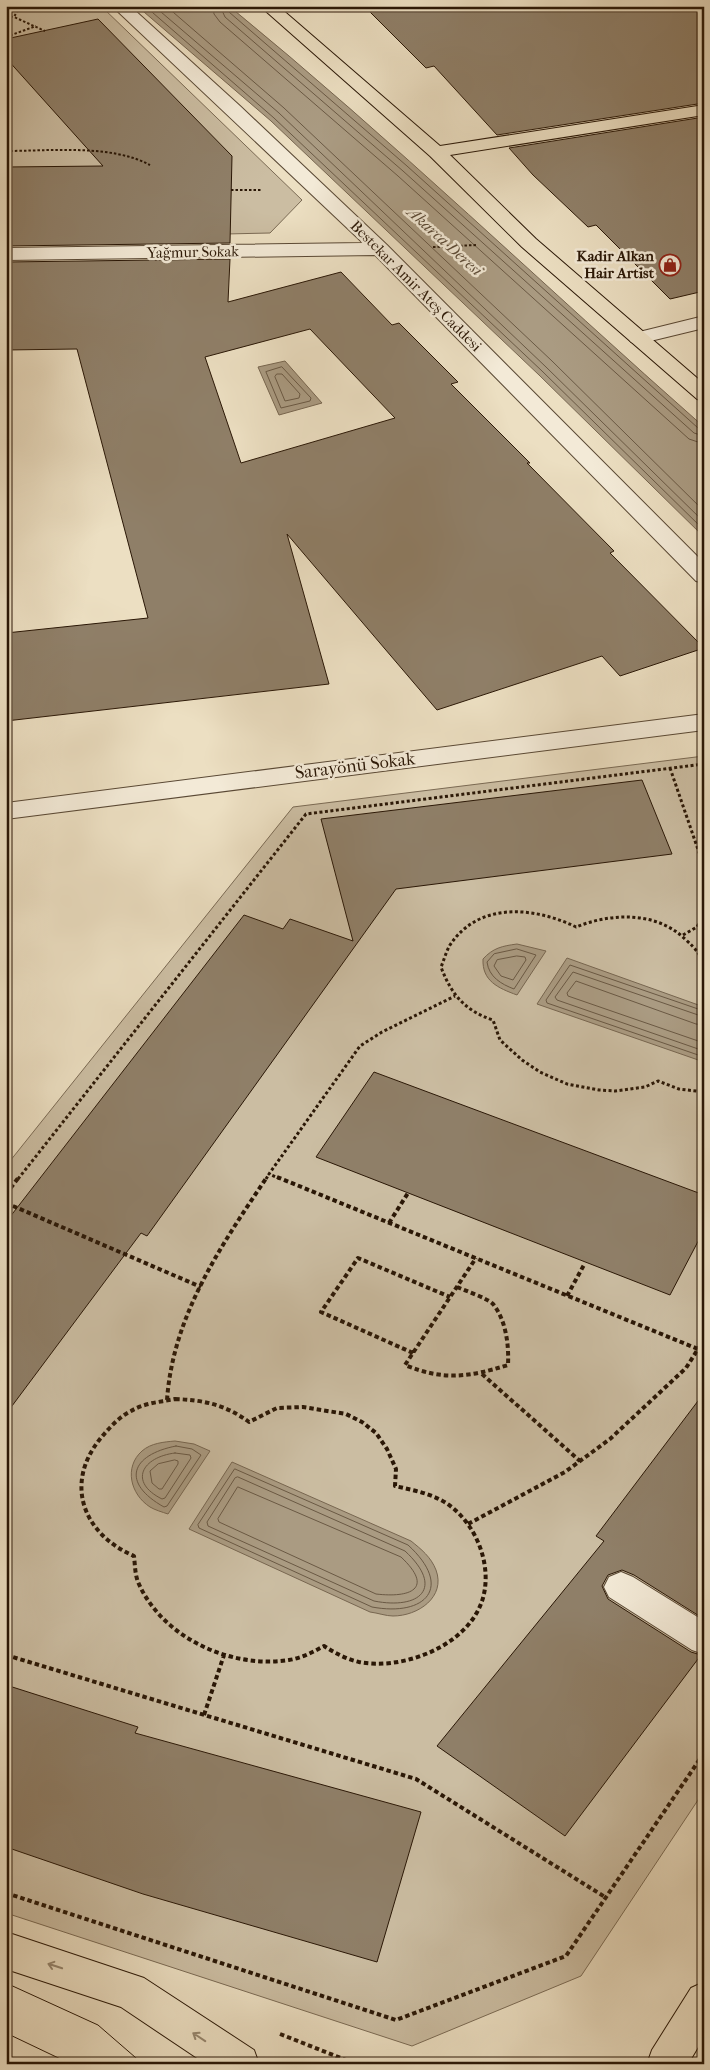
<svg xmlns="http://www.w3.org/2000/svg" width="710" height="2070" font-family="'IM FELL French Canon',serif">
	<style>
		.green { fill: #cbbda2; stroke: #7a6a54 }
		.water { fill: #aa9b82; stroke: #776650 }
		.lines { fill: none; stroke-linecap: round; stroke-linejoin: round }
		.shore { stroke: #6a5944; stroke-width: 1 }
		.building { fill: #8f7f68; stroke: #2a1706; fill-rule: evenodd }
		.minor-casing { stroke: #5a4935; stroke-width: 2 }
		.major-casing { stroke: #2a1706; stroke-width: 2 }
		.path-far2 { stroke: #2a1706; stroke-width: 2; stroke-dasharray: 2.5 2; stroke-linecap: butt }
		.path-far1 { stroke: #2a1706; stroke-width: 3; stroke-dasharray: 3 2.5; stroke-linecap: butt }
		.path { stroke: #2a1706; stroke-width: 4; stroke-dasharray: 4.5 3; stroke-linecap: butt }
		.minor { fill: #f3ead7; fill-rule: evenodd }
		.major { fill: #ecdfc2; fill-rule: evenodd }
		.tram { stroke: #2a1706; stroke-width: 1 }
		.oneway { stroke: #95856d }
		.labels { text-anchor: middle; dominant-baseline: central; stroke-width: 5; stroke-linejoin: round; paint-order: stroke }
		.far-street-label { font-size: 15px; fill: #2a1706; stroke: #f3ead7 }
		.far-poi-label { font-size: 15px; font-weight: bold; fill: #2a1706; stroke: #f3ead7; text-anchor: end }
		.far-water-label { font-size: 16px; font-style: italic; fill: #5d4c38; stroke: #f3ead7 }
		.street-label { font-size: 18px; fill: #2a1706; stroke: #f3ead7 }
	</style>
	<rect width="100%" height="100%" fill="#ecdfc2"/>
	<filter id="stains"><feTurbulence type="fractalNoise" baseFrequency=".004" numOctaves="4"/><feColorMatrix values="0 0 0 0 .2 0 0 0 0 .09 0 0 0 0 .02 0 0 0 .5 -.17"/></filter>
	<radialGradient id="worn" r=".72"><stop offset=".6" stop-color="#630" stop-opacity="0"/><stop offset="1" stop-color="#630" stop-opacity=".3"/></radialGradient>
	<!-- green -->
	<path class="green" d="M6 6H101L302 200 270 233 6 239Z
		M704 756V1791L581 1976 412 2046 6 1913V1166L293 807Z"/>
	<!-- water -->
	<path class="water" d="M137 6H229C393 140 545 287 704 427V537L539 375 271 121Z
		M285 361 322 403 279 415 258 367Z
		M517 944 546 951 517 995C498 988 482 981 483 959 493 948 502 946 517 944Z
		M567 958 704 1007V1062L537 1004Z
		M175 1441 194 1444 210 1451 168 1514C162 1512 155 1510 150 1507 130 1494 124 1467 142 1451 151 1443 164 1442 175 1441Z
		M232 1462 411 1541C421 1549 431 1557 436 1570 446 1597 418 1616 393 1616 386 1616 378 1613 370 1612L189 1529Z"/>
	<g class="lines">
		<!-- shore -->
		<path class="shore" d="M145 6 274 118 542 371 704 530
			M154 6 279 113 546 367 704 522
			M166 6 284 108 552 361 704 511
			M213 6 214 14 220 22 398 176 689 439 704 444
			M220 6 225 17 403 171 694 433 704 436
			M227 6 229 12 407 166 698 428 704 430
			M282 367 311 398 310 401 281 408 266 372Z
			M277 374H282L300 394 299 398 285 401 275 377Z
			M517 949 536 955 514 989C501 984 489 977 487 962L494 954Z
			M517 956 525 957 526 960 513 980 501 976 494 966 497 960Z
			M704 1011 570 965 546 1000 547 1003 704 1057
			M704 1017 573 972 555 997 557 1000 704 1051
			M704 1025 696 1024 576 981 567 993 568 996 704 1043
			M176 1446 192 1449 201 1455 167 1506 164 1507C121 1483 130 1455 176 1446Z
			M175 1453 190 1455 191 1458 165 1498 162 1499C128 1482 142 1457 175 1453Z
			M175 1460 178 1461V1464L162 1489H159L152 1483 150 1471 158 1464Z
			M235 1469 408 1545C454 1587 426 1617 372 1607L199 1528 198 1525Z
			M238 1477 405 1551C445 1588 420 1610 374 1601L208 1526 207 1522 235 1478Z
			M238 1487 401 1557C435 1589 410 1598 376 1594L219 1522 218 1519Z"/>
	</g>
	<!-- building -->
	<path class="building" d="M364 6H704V103L497 135 434 66 426 68Z
		M98 19 232 156 230 243 6 246V167L103 166 6 58V39Z
		M704 117V291L670 299 596 225 588 227 533 175 509 148Z
		M230 259 228 302 341 272 392 325 399 323 458 382 451 384 530 463H527L614 551 610 553 704 648 620 676 602 656 437 710 287 534 329 684 6 721V633L148 618 77 349 6 350V262ZM310 329 395 418 241 463 205 357Z
		M642 780 672 854 396 889 147 1236 141 1233 6 1414V1222L244 915 283 929 290 919 353 941 321 819Z
		M374 1072 704 1195V1230L670 1295 316 1157Z
		M704 1393V1619L634 1575 622 1570 608 1575 602 1586 608 1599 691 1652 701 1655 565 1836 437 1746 604 1541 596 1536Z
		M6 1685 138 1727 135 1733 421 1812 377 1962 143 1894 6 1847Z"/>
	<g class="lines">
		<!-- minor casing -->
		<g class="minor-casing">
			<path id="minor" d="M112 6H130L240 106 387 245 704 563V583L696 581 375 255 6 260V248L363 243Z
				M704 316V328L638 344 631 342 628 338 631 334Z
				M704 714V730L6 819V803Z
				M621 1572 633 1577 704 1621V1654L692 1650 609 1597 604 1587 609 1577Z"/>
		</g>
		<!-- major casing -->
		<g class="major-casing">
			<path id="major" d="M260 6H278L440 146 704 105V115L450 155 536 239 704 384V401L697 399 522 247 430 156Z
				M6 1932 144 1978 254 2050 259 2064H206L121 2007 6 1969Z
				M704 1982V2037L688 2064H647L652 2050 691 1988Z"/>
		</g>
		<!-- path-far2 -->
		<path class="path-far2" d="M20 6 14 17 45 31
			M6 16 14 17
			M6 37 36 26
			M6 151C50 151 111 144 150 165
			M231 190H261
			M433 247 477 245"/>
		<!-- path-far1 -->
		<path class="path-far1" d="M670 768 704 867
			M683 935 697 927 704 914
			M704 971C702 955 697 950 685 939 656 911 611 913 576 927 535 907 479 901 450 945 446 952 444 960 441 967 451 994 465 1011 493 1020L500 1040 522 1060 540 1072 567 1084 599 1090 615 1091 645 1087 658 1081 679 1089 704 1092
			M18 1179 306 814 704 764
			M266 1179 269 1174
			M280 1179 269 1174 360 1046 382 1032 455 996"/>
		<!-- path -->
		<path class="path" d="M277 1177 698 1349 686 1368 610 1439 565 1472 468 1524
			M6 1194 19 1177
			M6 1203 201 1287
			M389 1223 408 1193
			M457 1287C466 1291 487 1298 493 1304 506 1320 509 1345 508 1365 469 1377 444 1381 405 1365L476 1258
			M567 1296 585 1263
			M698 1349 704 1341
			M413 1353 321 1312 358 1258 450 1297
			M482 1374 580 1461
			M175 1399C204 1400 226 1405 249 1422L277 1408 303 1407 346 1414 362 1422 376 1433 387 1449 396 1469 395 1486C412 1490 430 1493 446 1503 480 1525 498 1578 476 1614 455 1650 399 1670 359 1662 346 1659 335 1653 324 1646 313 1652 302 1658 289 1660 231 1669 162 1638 138 1582 135 1574 135 1565 134 1556 83 1534 64 1484 100 1439 109 1428 119 1417 131 1411 144 1403 160 1402 175 1399Z
			M167 1400C173 1315 221 1246 267 1177
			M6 1655 416 1779 605 1897
			M204 1715 224 1655
			M6 1893 396 2020 566 1956 704 1753
			M280 2034 356 2064"/>
		<!-- minor -->
		<use href="#minor" class="minor"/>
		<!-- major -->
		<use href="#major" class="major"/>
		<!-- tram -->
		<path class="tram" d="M6 1983 98 2025 143 2064
			M6 2033 71 2064"/>
	</g>
	<!-- one-way arrows -->
	<defs><path id="oneway-shaft" d="M-6 0H5M1.5-3L5.5 0L1.5 3" fill="none" stroke-width="1.6" stroke-linecap="round" stroke-linejoin="round" transform="scale(1.25)"/></defs>
	<g class="oneway">
		<use href="#oneway-shaft" transform="translate(55 1966) rotate(-162)"/>
		<use href="#oneway-shaft" transform="translate(199 2037) rotate(-146)"/>
	</g>
	<!-- icons -->
	<defs>
		<g id="shop-ring" transform="scale(1.125)"><circle r="9.5" fill="#f3ead7" stroke="#8f2418" stroke-width="1.5"/><path d="M-5-2.5h2.3a2.7 3.5 0 0 1 5.4 0H5L5.5 6h-11ZM-1.5-2.5h3a1.5 2.3 0 0 0-3 0Z" fill="#8f2418"/></g>
	</defs>
	<g fill-rule="evenodd">
		<use href="#shop-ring" x="670" y="265"/>
	</g>
	<g class="labels">
		<!-- far-street labels -->
		<g class="far-street-label">
			<text transform="translate(193 252) rotate(-1)">Yağmur Sokak</text>
			<text transform="translate(416 286) rotate(45)">Bestekar Amir Ateş Caddesi</text>
		</g>
		<!-- far-poi labels -->
		<g class="far-poi-label">
			<text x="654" y="256">Kadir Alkan<tspan x="654" dy="17">Hair Artist</tspan></text>
		</g>
		<!-- far-water labels -->
		<g class="far-water-label">
			<text transform="translate(445 241) rotate(42)">Akarca Deresi</text>
		</g>
		<!-- street labels -->
		<g class="street-label">
			<text transform="translate(355 766) rotate(-7)">Sarayönü Sokak</text>
		</g>
	</g>
	<!-- margin -->
	<rect width="710" height="2070" fill="none" stroke="#ecdfc2" stroke-width="25"/>
	<rect x="8" y="8" width="695" height="2055" fill="none" stroke="#2a1706" stroke-width="2.5"/>
	<rect x="12" y="12" width="685" height="2045" fill="none" stroke="#2a1706"/>
	<rect width="100%" height="100%" filter="url(#stains)"/>
	<rect width="100%" height="100%" fill="url(#worn)"/>
</svg>
